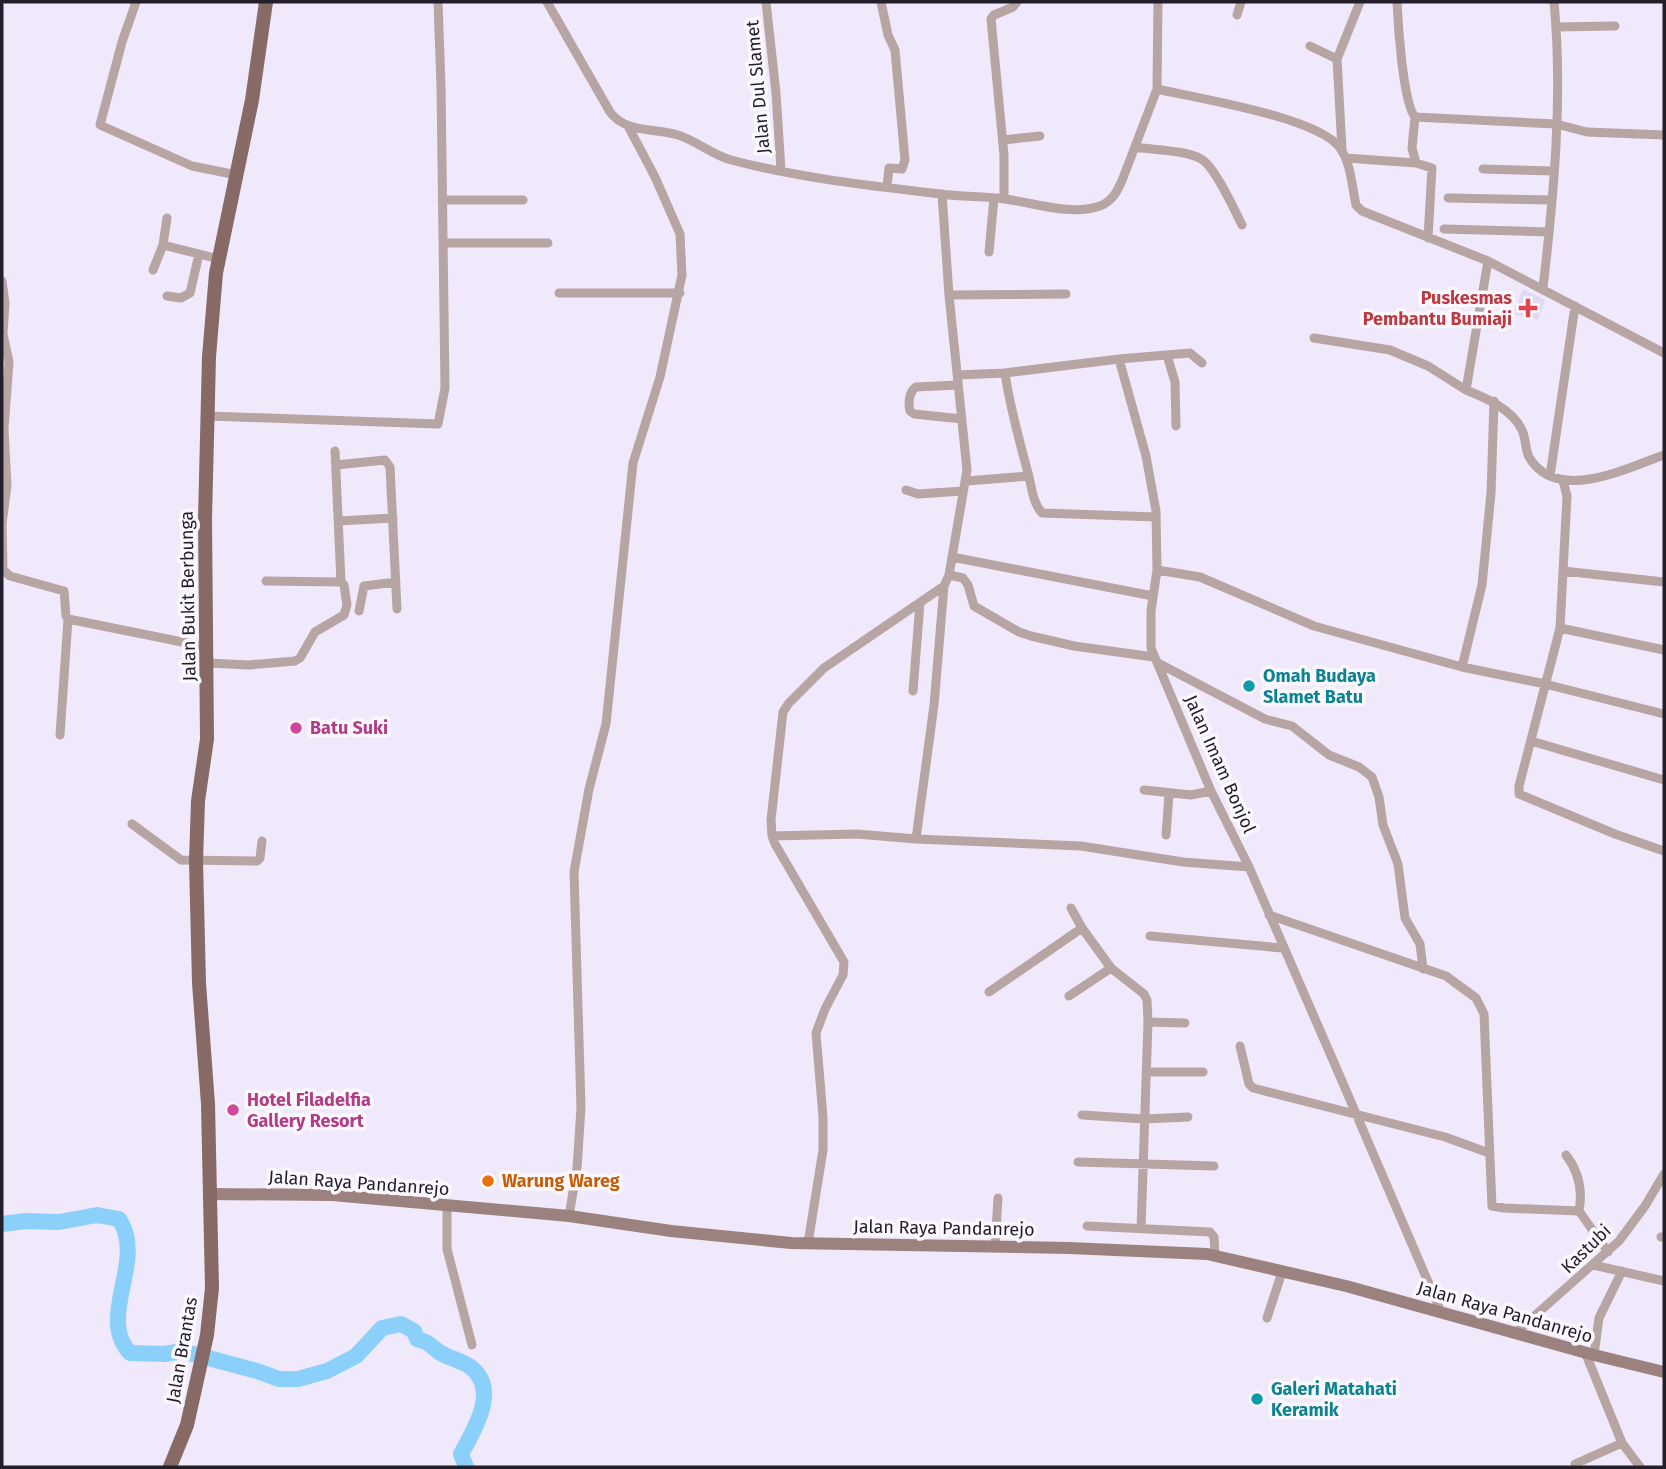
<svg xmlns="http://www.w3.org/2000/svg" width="1666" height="1469" font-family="'Fira Sans',sans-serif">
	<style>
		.medical { fill: #dfdaf0 }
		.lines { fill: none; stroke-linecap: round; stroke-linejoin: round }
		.river { stroke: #8ad0fb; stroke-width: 16 }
		.minor { stroke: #b6a5a2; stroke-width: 9 }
		.secondary { stroke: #9b827f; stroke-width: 12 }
		.primary { stroke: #876a66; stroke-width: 14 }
		.health-dot { fill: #e0444e; stroke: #faf8fe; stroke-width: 2.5 }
		.culture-dot { fill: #0f9aa8; stroke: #faf8fe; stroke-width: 2.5 }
		.hotel-dot { fill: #d1479c; stroke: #faf8fe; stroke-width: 2.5 }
		.food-dot { fill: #e8710a; stroke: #faf8fe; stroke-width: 2.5 }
		.labels { text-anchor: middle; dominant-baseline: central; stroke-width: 7; stroke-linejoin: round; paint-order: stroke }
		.street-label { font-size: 18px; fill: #241e2a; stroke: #faf8fe }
		.health-label { font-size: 18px; font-weight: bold; fill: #be3a42; stroke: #faf8fe; text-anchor: end }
		.culture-label { font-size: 18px; font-weight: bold; fill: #0d838f; stroke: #faf8fe; text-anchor: start }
		.hotel-label { font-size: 18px; font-weight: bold; fill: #b23c85; stroke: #faf8fe; text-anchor: start }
		.food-label { font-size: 18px; font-weight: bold; fill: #c56008; stroke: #faf8fe; text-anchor: start }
	</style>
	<rect width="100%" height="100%" fill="#f0e8fb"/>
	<!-- medical -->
	<path class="medical" d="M1523 289 1545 300 1538 320 1513 314Z"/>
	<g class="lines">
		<!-- river -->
		<path class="river" d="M2 1224 26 1221 59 1222 97 1215 119 1219C147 1260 96 1317 130 1353L165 1354 182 1351 257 1371 279 1379H298L327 1371 356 1356 382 1328 401 1324 414 1331 417 1339C430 1343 429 1344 439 1352 448 1358 460 1360 469 1366 501 1388 474 1430 461 1454L466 1467"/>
		<!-- minor -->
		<path class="minor" d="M136 2 122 42 100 125 192 166 237 175
			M547 2 610 112C625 133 656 128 678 135 697 141 712 155 731 160 799 178 871 186 941 194 962 197 984 196 1005 199 1035 203 1071 216 1100 206 1113 201 1118 190 1123 178L1157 89 1158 2
			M766 2 776 93 781 170
			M881 2 888 35 895 50 905 160 902 169 889 168 887 187
			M1397 2C1398 24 1403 103 1415 117L1556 124 1587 132 1664 135
			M1237 15 1241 2
			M1556 27 1615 26
			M1310 46 1337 59
			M1157 89C1196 98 1318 117 1340 148 1351 163 1352 187 1356 205L1362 211 1488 261 1664 353
			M1415 117 1412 148 1416 163
			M1003 140 1040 136
			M1135 147C1153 150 1186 150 1201 159 1214 165 1235 211 1242 225
			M1342 149 1337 59 1360 2
			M1346 158 1416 163 1432 168 1428 238
			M1483 169 1554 171
			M1448 198 1552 200
			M1004 199V155L991 19 994 15 1013 7 1017 2
			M442 200H523
			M1444 229 1549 232
			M443 243H548
			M163 245 219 259
			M989 252 994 198
			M1488 261 1466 390C1486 398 1512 409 1522 430 1526 438 1525 449 1529 457 1556 504 1627 468 1664 455
			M153 270 163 245 167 218
			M2 281 5 303 3 334 9 362 4 429 7 486 2 524 3 570
			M1543 288C1554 193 1563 97 1554 2
			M559 293H680
			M949 295 1066 294
			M167 296 181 298 190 293 199 254
			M1314 338 1390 350 1428 366 1466 390
			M1167 355 1175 382 1176 426
			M1119 359 1190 353 1202 363
			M1005 373C1010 409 1020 442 1029 477 1032 489 1033 503 1042 513L1156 517
			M957 375 1005 373 1119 359 1146 456 1156 511 1157 570 1151 611V648L1211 791 1249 867 1342 1081 1441 1312
			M958 385 916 387C909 392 908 403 910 411L914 414 962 419
			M209 416 438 424 445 388 441 86 438 2
			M335 451 341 582
			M336 465 385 460 390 467 397 609
			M1550 476 1575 306
			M967 481 1029 476
			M1563 481 1567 496 1560 628 1519 786V794L1615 834 1664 851
			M906 490 918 494 963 491
			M338 521 393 518
			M952 557 1153 596
			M2 569 10 576 64 591 66 616 68 619 60 735
			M1157 570 1200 577 1314 626 1462 667 1545 684 1664 714
			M1563 571 1664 582
			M949 575 963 578 968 585 974 606 1019 632 1031 636 1074 646 1154 657
			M944 586 934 705 916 839 1081 846 1183 862 1249 867
			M359 611 364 586 396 582
			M68 619 207 647
			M1560 628 1664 650
			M208 663 249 665 295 661 300 658 315 632 344 615 347 605 344 585 341 582 266 581
			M1158 663 1265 719 1292 726 1329 755 1359 767 1372 777 1379 797 1383 825 1398 864 1405 918 1420 944 1423 969
			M1462 667 1482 585 1491 493 1494 401
			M913 691 920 603
			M1531 741 1664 780
			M1144 790 1191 795 1211 791
			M132 824 181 860 257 861 260 858 262 841
			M1166 835 1169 794
			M772 836 857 834 916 839
			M1269 915 1446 976 1476 998 1484 1014 1492 1206 1504 1208 1579 1211 1608 1252
			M1082 928 1111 968
			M1150 936 1282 948
			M989 992 1082 928 1071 908
			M1069 996 1111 968 1144 994 1147 1000 1148 1022 1141 1229
			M1148 1022 1185 1023
			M1240 1046 1249 1084 1253 1088 1445 1137 1489 1153
			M1146 1072H1203
			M1082 1115 1144 1119 1188 1117
			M1566 1155C1579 1172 1583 1190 1579 1211
			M1078 1162 1214 1166
			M447 1207V1249L472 1345
			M569 1216 577 1168 581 1108 574 872 589 789 606 724 633 463 660 377 682 275 680 234 655 177 628 126
			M1087 1226 1210 1232 1214 1237 1215 1255
			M1661 1237H1664
			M808 1243 823 1150V1117L816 1033 825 1009 843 975 844 962 775 844 772 836 771 820 783 712 789 703 824 668 944 586 949 575 967 470 949 295 942 194
			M995 1247 998 1198
			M1593 1265 1664 1281
			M1267 1318 1282 1272
			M1514 1334 1619 1241 1645 1206 1664 1174
			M1585 1352 1622 1443 1640 1467
			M1594 1355 1599 1318 1622 1271
			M1575 1464 1622 1443"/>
		<!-- secondary -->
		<path class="secondary" d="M210 1194 332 1195 569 1216 671 1231 791 1243 1069 1248 1207 1254 1346 1286 1594 1355 1664 1372"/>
		<!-- primary -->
		<path class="primary" d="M170 1467 187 1425 207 1335 212 1288 208 1104 199 983 196 861 198 801 207 739 205 519 209 357 216 273 252 100 266 2"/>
	</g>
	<!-- markers -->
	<path class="health-dot" d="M1524.5 297.5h7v7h7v7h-7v7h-7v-7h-7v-7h7z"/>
	<g class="culture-dot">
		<circle cx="1249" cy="686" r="7"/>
		<circle cx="1257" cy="1399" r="7"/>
	</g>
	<g class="hotel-dot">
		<circle cx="296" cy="728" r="7"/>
		<circle cx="233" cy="1110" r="7"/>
	</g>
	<circle class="food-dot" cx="488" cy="1181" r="7"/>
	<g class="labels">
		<!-- street labels -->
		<g class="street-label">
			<text transform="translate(758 87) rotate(-95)">Jalan Dul Slamet</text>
			<text transform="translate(188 596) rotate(-91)">Jalan Bukit Berbunga</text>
			<text transform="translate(1220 764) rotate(66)">Jalan Imam Bonjol</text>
			<text transform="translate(359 1183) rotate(4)">Jalan Raya Pandanrejo</text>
			<text transform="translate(944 1228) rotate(1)">Jalan Raya Pandanrejo</text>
			<text transform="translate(1586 1249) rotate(-44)">Kastubi</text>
			<text transform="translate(1505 1312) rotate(16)">Jalan Raya Pandanrejo</text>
			<text transform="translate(182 1350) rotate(-80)">Jalan Brantas</text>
		</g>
		<!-- health labels -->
		<g class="health-label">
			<text x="1512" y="298">Puskesmas<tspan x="1512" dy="21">Pembantu Bumiaji</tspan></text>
		</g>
		<!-- culture labels -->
		<g class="culture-label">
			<text x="1263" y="676">Omah Budaya<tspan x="1263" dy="21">Slamet Batu</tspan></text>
			<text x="1271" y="1389">Galeri Matahati<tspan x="1271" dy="21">Keramik</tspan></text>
		</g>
		<!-- hotel labels -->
		<g class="hotel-label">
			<text x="310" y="728">Batu Suki</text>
			<text x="247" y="1100">Hotel Filadelfia<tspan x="247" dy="21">Gallery Resort</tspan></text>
		</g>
		<!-- food labels -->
		<g class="food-label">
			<text x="502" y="1181">Warung Wareg</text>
		</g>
	</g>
	<!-- border -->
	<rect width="1666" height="1469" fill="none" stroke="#241e2a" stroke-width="7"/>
</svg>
